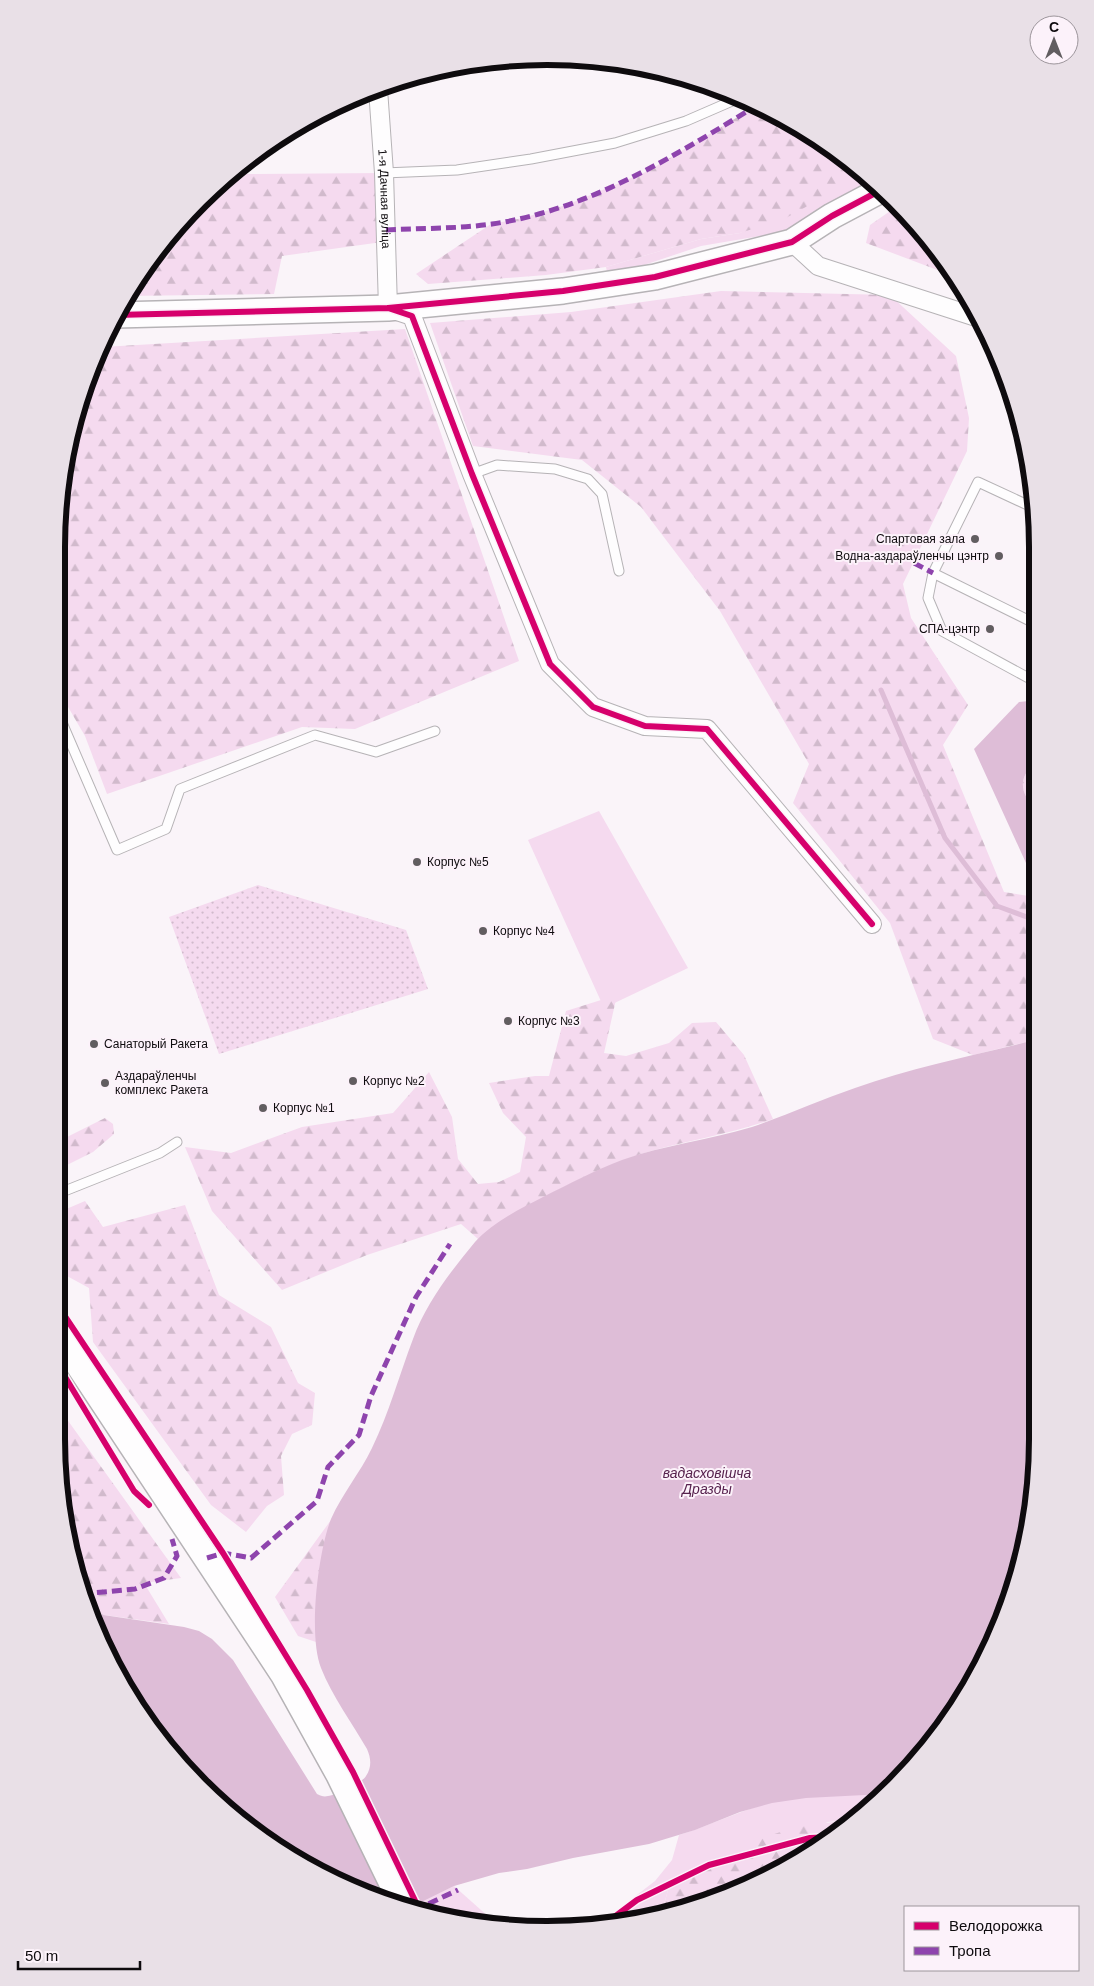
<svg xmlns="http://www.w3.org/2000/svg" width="1094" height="1986" font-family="Arial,sans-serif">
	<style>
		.grass { fill: #f5daef }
		.forest { fill: url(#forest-firs) }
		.park { fill: url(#park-dots) }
		.water { fill: #debdd7 }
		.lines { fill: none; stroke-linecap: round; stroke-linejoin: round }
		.stream { stroke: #debdd7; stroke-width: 5 }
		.lane-casing { stroke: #b6b3b6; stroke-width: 11 }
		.street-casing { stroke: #b6b3b6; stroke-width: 20 }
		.secondary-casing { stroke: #b6b3b6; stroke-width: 28 }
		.lane { stroke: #fefdfe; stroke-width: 9 }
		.street { stroke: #fefdfe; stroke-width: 18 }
		.secondary { stroke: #fefdfe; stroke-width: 25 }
		.quiet { stroke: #8e44ad; stroke-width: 5; stroke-dasharray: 10 5; stroke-linecap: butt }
		.cycleway-casing { stroke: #fcf2fa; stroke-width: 9 }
		.cycleway { stroke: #d6006c; stroke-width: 6 }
		.poi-dot { fill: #615d60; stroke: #fcf2fa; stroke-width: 2 }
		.labels { text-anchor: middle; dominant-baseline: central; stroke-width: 4; stroke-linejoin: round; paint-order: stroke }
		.street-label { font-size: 12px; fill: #0e0b0e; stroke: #fcf2fa }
		.poi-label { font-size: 12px; fill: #0e0b0e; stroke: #fcf2fa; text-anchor: start }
		.water-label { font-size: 14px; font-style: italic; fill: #57224e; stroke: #fcf2fa }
		.rim { fill: none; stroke: #0e0b0e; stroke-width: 6 }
	</style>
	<defs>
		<pattern id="forest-firs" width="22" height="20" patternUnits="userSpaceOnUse" patternTransform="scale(1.25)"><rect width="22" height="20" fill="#f5daef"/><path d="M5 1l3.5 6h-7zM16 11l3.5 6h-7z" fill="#d1bacc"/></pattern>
		<pattern id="park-dots" width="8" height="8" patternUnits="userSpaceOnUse" patternTransform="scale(1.25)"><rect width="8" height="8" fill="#f5daef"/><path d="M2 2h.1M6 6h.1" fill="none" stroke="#d1bacc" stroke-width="1.8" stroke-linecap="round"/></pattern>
	</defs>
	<rect width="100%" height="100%" fill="#faf4f9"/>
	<!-- grass -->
	<path class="grass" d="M864 173 881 190 792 242 760 236 701 246 608 277 606 267 701 239 740 233Z
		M599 811 688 968 604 1008 528 840Z
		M857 1794H884L871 1808 856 1819 828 1822 668 1890 661 1915 575 1929 603 1921 655 1881 672 1860 679 1835C711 1825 741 1810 773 1802 801 1796 829 1796 857 1794Z
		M454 1886 499 1926 429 1915 423 1900Z"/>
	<!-- forest -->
	<path class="forest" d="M756 106 792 122 865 174 786 218 740 233 701 239 606 267 546 275 428 284 416 274 491 224 523 218 569 204 648 171Z
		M246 160 247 174 384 173 382 242 282 256 274 294 126 296 178 224Z
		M896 207 955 274 956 277 866 243 870 225Z
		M721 291 890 295 956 356 969 418 967 451 903 584 911 618 968 705 943 745 1004 892 1035 897V1040L973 1055 933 1039 890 923 793 803 809 764 720 611 641 507 582 460 473 446 430 323 571 312Z
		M405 329 519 661 355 729 302 727 107 794 85 736 57 688V515L73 420 103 347Z
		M617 995 604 1053 626 1056 669 1043 692 1023 716 1022 744 1055 773 1119C733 1133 692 1140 651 1151 620 1160 591 1173 562 1188 532 1203 504 1218 478 1239L461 1224 367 1255 282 1290 212 1211 185 1147 231 1153 302 1127 393 1113 429 1072 452 1117 458 1159 478 1184 499 1182 520 1172 526 1137 503 1113 489 1083 535 1076H549L566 1011Z
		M105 1118 113 1124 114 1134 93 1152 57 1170V1142Z
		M85 1201 103 1227 185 1205 219 1295 271 1327 298 1383 315 1393 312 1425 292 1434 281 1456 284 1495 267 1506 246 1532 211 1505 93 1342 89 1288 56 1270 57 1213Z
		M56 1404 181 1578 144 1583 169 1624 90 1613C61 1551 56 1472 56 1404Z
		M331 1520C319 1563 316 1598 316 1642L298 1636 275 1597Z
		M856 1819C834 1839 806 1854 779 1869 742 1889 703 1908 661 1915L668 1890 762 1838 796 1827Z"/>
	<!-- park -->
	<path class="park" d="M1034 765 1035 805C1019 795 1019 775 1034 765Z
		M258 885 406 930 428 989 219 1054 169 917Z"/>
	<!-- water -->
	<path class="water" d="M1029 701 1034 702V765C1019 775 1019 795 1035 805V872L1026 863 974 749 1019 702Z
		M1035 1040 1037 1471 1021 1566 972 1684 936 1738 884 1794 806 1798 772 1803 740 1812 695 1830 649 1844 573 1858 527 1869 499 1873 454 1886 407 1909 359 1892 275 1847 223 1808 158 1738 122 1684 90 1613 184 1627 199 1631 212 1639 233 1660 317 1794C321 1796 324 1797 328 1796 337 1795 362 1783 366 1776 372 1767 371 1758 367 1749 352 1723 332 1696 321 1668 308 1635 318 1552 331 1519 342 1494 360 1473 372 1448 389 1413 399 1376 413 1339 426 1303 451 1271 475 1242 493 1222 520 1209 543 1197 569 1184 595 1170 622 1160 664 1145 709 1140 752 1127 787 1115 820 1100 855 1088 914 1067 975 1055 1035 1040Z"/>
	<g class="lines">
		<!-- stream -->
		<path class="stream" d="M881 690 945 838 997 906 1035 920"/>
		<!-- lane casing -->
		<g class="lane-casing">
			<path id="lane" d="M384 173 457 170 531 159 615 143 686 121 739 98
				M472 474 497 465 555 469 588 479 602 494 619 571
				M933 573 978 482 1034 508
				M1034 623 933 573 928 598 942 631 1034 681
				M57 711 117 850 166 829 180 789 315 735 376 752 435 731
				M57 1194 160 1153 177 1142"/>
		</g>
		<!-- street casing -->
		<g class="street-casing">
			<g id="street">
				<path id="s1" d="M378 89 384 173 388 308 412 316 472 474 550 664 593 707 645 726 707 729 872 924"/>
				<path d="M792 242 818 266 976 317"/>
			</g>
		</g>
		<!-- secondary casing -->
		<g class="secondary-casing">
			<path id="secondary" d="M116 315 388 308 563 291 655 277 792 242 832 216 881 190
				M56 1331 283 1674 339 1775 404 1908"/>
		</g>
		<!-- lane -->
		<use href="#lane" class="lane"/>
		<!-- street -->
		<use href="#street" class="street"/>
		<!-- secondary -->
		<use href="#secondary" class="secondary"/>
		<!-- quiet -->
		<path class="quiet" d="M386 230C421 228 457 229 492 224 589 210 674 156 756 106
			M914 563 933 573
			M207 1558 223 1553 251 1558 317 1501 328 1467 359 1435 371 1396 416 1297 450 1244
			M82 1594 135 1589 164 1578 177 1556 172 1539
			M415 1910 458 1890"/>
		<!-- cycleway casing -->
		<g class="cycleway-casing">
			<path id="cycleway" d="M388 308 412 316 472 474 550 664 593 707 645 726 707 729 872 924
				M116 315 388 308 563 291 655 277 792 242 832 216 881 190
				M56 1303 223 1553 307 1690 353 1772 421 1913
				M56 1362 134 1491 149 1505
				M605 1924 637 1900 709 1865 810 1838 832 1837"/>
		</g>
		<!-- cycleway -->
		<use href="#cycleway" class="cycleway"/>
	</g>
	<!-- markers -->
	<g class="poi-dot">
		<circle cx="975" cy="539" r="5"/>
		<circle cx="999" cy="556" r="5"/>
		<circle cx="990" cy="629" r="5"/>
		<circle cx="417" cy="862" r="5"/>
		<circle cx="483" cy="931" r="5"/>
		<circle cx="508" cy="1021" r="5"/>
		<circle cx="94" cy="1044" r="5"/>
		<circle cx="353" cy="1081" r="5"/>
		<circle cx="105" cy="1083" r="5"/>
		<circle cx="263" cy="1108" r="5"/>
	</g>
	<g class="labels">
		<!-- street labels -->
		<g class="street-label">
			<text stroke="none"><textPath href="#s1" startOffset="110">1-я Дачная вуліца</textPath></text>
		</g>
		<!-- poi labels -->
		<g class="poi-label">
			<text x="965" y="539" text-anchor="end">Спартовая зала</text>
			<text x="989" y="556" text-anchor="end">Водна-аздараўленчы цэнтр</text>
			<text x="980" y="629" text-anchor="end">СПА-цэнтр</text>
			<text x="427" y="862">Корпус №5</text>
			<text x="493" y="931">Корпус №4</text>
			<text x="518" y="1021">Корпус №3</text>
			<text x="104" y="1044">Санаторый Ракета</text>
			<text x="115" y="1076">Аздараўленчы<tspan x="115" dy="14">комплекс Ракета</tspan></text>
			<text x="363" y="1081">Корпус №2</text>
			<text x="273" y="1108">Корпус №1</text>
		</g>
		<!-- water labels -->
		<g class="water-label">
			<text x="707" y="1473">вадасховішча<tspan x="707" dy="16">Дразды</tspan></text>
		</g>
	</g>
	<!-- crop -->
	<path d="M0 0H1094V1986H0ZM547 65H547A482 482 0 0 1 1029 547V1439A482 482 0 0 1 547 1921H547A482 482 0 0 1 65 1439V547A482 482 0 0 1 547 65Z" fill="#e9e0e7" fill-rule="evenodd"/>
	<path class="rim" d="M547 65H547A482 482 0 0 1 1029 547V1439A482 482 0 0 1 547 1921H547A482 482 0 0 1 65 1439V547A482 482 0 0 1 547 65Z"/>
	<!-- legend -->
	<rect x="904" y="1906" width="175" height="65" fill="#fcf2fa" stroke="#9d969c"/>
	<rect x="914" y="1922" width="25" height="8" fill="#d6006c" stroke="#9d969c"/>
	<text x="949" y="1931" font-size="15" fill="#0e0b0e">Велодорожка</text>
	<rect x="914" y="1947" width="25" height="8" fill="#8e44ad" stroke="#9d969c"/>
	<text x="949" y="1956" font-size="15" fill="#0e0b0e">Тропа</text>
	<!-- north arrow -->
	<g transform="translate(1054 40)"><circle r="24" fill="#fcf2fa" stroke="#9d969c"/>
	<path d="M0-4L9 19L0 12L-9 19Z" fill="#615d60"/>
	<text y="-8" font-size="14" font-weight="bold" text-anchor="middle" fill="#0e0b0e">С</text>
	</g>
	<!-- scale -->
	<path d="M18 1961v8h122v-8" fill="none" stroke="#0e0b0e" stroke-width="2.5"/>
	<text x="25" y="1961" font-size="15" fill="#0e0b0e" stroke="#fcf2fa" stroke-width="4" paint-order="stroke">50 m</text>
</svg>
